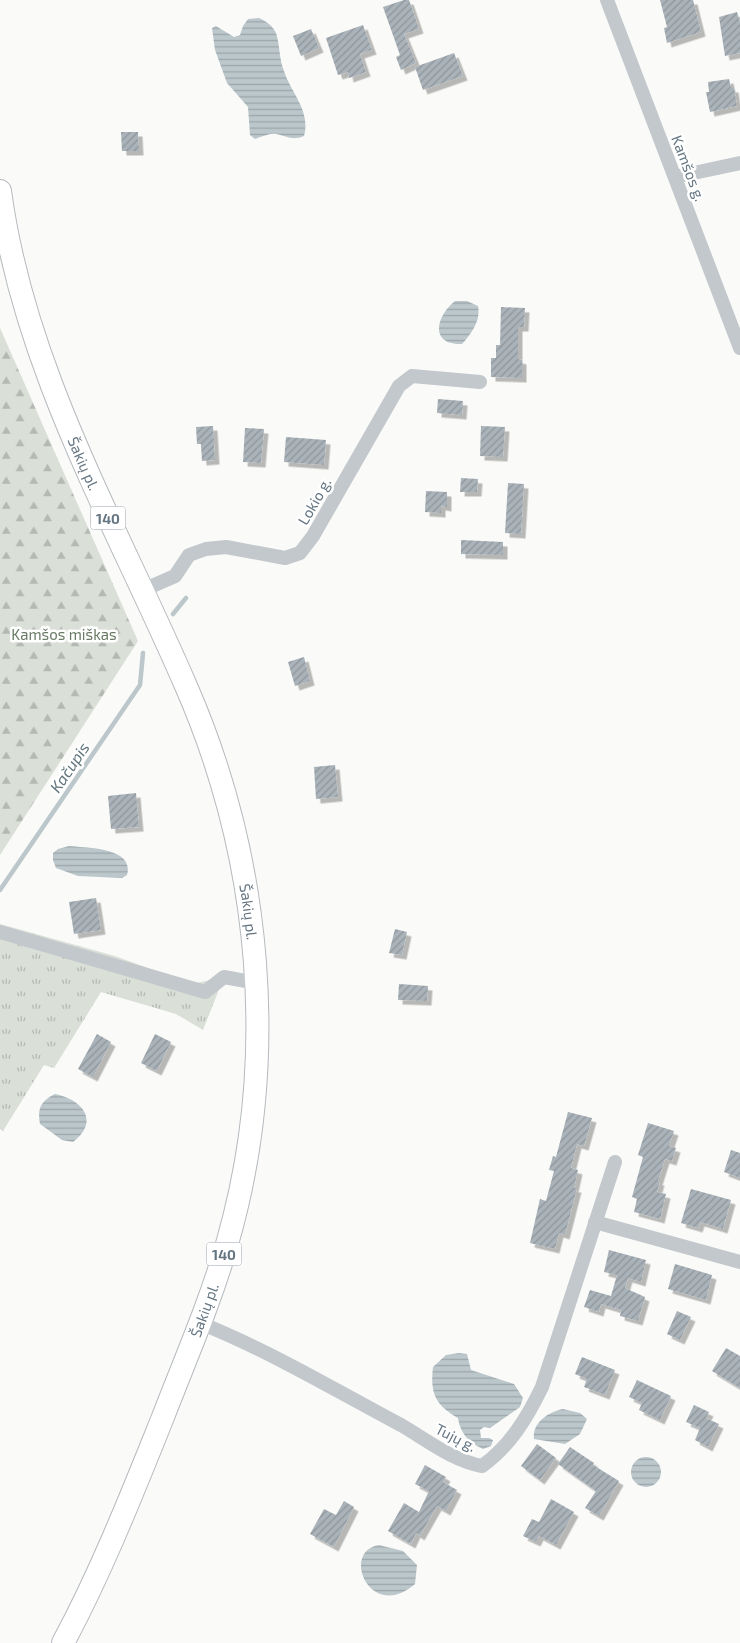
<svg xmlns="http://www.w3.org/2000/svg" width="740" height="1643" font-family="'Exo 2',sans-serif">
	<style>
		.grass { fill: url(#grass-tufts) }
		.forest { fill: url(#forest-firs) }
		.water { fill: url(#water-rules) }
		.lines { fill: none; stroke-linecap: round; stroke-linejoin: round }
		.stream { stroke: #bbc7cb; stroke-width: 4.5 }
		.building { fill: url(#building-hatch); filter: url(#shadow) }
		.primary-casing { stroke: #b5babe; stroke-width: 24 }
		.street { stroke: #c3c8cc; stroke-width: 14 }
		.primary { stroke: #fff; stroke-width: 22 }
		.labels { text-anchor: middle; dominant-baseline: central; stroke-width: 5; stroke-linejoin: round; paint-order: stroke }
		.shield { fill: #fff; stroke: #939fa8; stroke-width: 1 }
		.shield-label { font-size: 14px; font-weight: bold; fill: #657683 }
		.street-label { font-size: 15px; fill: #657683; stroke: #fff }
		.park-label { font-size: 15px; fill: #687a64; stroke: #fff }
		.water-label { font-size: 16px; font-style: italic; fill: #60757c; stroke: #fff }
	</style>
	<defs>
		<pattern id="grass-tufts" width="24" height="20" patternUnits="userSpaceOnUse" patternTransform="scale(1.25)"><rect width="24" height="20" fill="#dadfd7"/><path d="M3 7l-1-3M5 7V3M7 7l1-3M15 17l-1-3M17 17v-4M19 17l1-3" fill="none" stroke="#b4b9b4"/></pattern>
		<pattern id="forest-firs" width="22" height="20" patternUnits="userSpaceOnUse" patternTransform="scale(1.25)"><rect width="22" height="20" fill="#dadfd7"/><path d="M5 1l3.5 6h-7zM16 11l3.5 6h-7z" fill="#b4b9b4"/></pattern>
		<pattern id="water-rules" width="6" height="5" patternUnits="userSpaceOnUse" patternTransform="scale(1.25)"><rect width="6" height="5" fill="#bbc7cb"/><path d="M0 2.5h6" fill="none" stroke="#9ca6aa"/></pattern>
		<pattern id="building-hatch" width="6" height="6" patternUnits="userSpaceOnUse" patternTransform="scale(1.25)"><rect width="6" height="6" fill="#aab3b9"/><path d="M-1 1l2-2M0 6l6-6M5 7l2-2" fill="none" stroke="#8e969c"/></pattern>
		<filter id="shadow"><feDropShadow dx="4.5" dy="4.5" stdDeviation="0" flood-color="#0004"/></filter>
	</defs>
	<rect width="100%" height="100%" fill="#fafaf8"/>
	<!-- grass -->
	<path class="grass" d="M0 924 115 956 192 984 224 977 203 1030 176 1014 101 992 54 1068 44 1065 3 1131 0 1129Z"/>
	<!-- forest -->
	<path class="forest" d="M0 328 138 641 0 855Z"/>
	<!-- water -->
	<path class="water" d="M259 18C266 21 273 26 276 33 280 45 279 59 284 71 291 93 311 111 304 136 292 141 287 136 276 134 270 133 261 137 255 139L250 135 248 107 227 83 215 50 212 28 216 26 234 37 240 35 243 26 248 19Z
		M455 301H467L478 306C481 321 471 334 462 344 429 345 436 316 455 301Z
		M69 846C86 848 135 847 127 875L122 878 78 876 56 868 53 860V853L58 849Z
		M55 1094C83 1100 100 1121 73 1142L62 1140 40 1124C37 1108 41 1101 55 1094Z
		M459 1353 467 1354 471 1370 514 1384 523 1398 520 1407 490 1428 484 1427 480 1430 481 1438H489L493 1440 491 1446 483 1449C469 1443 460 1433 458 1418 435 1405 430 1393 433 1367L446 1355Z
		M563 1409 580 1413 587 1419 580 1434 565 1444 534 1439C532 1422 549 1412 563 1409Z
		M631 1472a15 15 0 1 1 30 0a15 15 0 1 1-30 0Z
		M379 1545 403 1551 417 1565 415 1584C370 1623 340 1551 379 1545Z"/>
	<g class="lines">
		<!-- stream -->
		<path class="stream" d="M173 614 186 598
			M0 890 140 685 143 653"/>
	</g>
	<!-- building -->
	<path class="building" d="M404 0H409L419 29 404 34 416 63 401 70 396 57 400 55 383 7Z
		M660 0H693L701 32 667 43 664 28 667 27Z
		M737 12 740 22V53L725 56 719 17Z
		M363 25 372 50 360 54 366 72 349 78 348 72 338 75 326 38Z
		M311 29 319 48 301 56 293 36Z
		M454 53 463 76 423 90 415 67Z
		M729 79 731 88H734L737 106 710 112 706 92H709L708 82Z
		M121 132H138L139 151H122Z
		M501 307 525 308 524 327H518V359L522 360V378L491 377V358H496V345H500Z
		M438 399 463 401 462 415 437 413Z
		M213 426 215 460 202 461 201 444H197L196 427Z
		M481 426 505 427 503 457 480 456Z
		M245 428 264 429 261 463 243 462Z
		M286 437 326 440 324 465 284 462Z
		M461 478 478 479 477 492H460Z
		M508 483 524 484 521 534 505 533Z
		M426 491 447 492V507L441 506V513L425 512Z
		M461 540 503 542V555L461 554Z
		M304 657 310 681 295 686 288 662Z
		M335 765 338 797 316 799 314 767Z
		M136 793 139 827 111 829 108 796Z
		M96 898 101 930 74 934 69 902Z
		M395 929 407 932 402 955 389 953Z
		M399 984 428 986 427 1001 398 1000Z
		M97 1034 111 1042 93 1077 78 1069Z
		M155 1034 171 1042 157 1071 141 1063Z
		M568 1112 592 1118 584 1146 577 1144 571 1168 578 1170 574 1188H577L565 1235 559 1233 555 1249 530 1243 540 1199 546 1201 554 1171 549 1170 553 1156 556 1157Z
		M648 1123 674 1131 669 1146 676 1148 672 1161 665 1159 658 1181H660L657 1192 666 1194 660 1219 634 1212 637 1199 632 1197 643 1157 638 1155Z
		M731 1150 740 1153V1178L724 1172Z
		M691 1189 731 1200 723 1229 700 1222 698 1228 681 1223Z
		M609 1250 646 1260 641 1282 628 1278 625 1288 645 1297 638 1321 620 1316 621 1310 601 1304 599 1312 584 1307 590 1290 611 1296 617 1275 604 1272Z
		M675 1264 712 1275 706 1300 668 1289Z
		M677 1311 691 1317 680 1340 667 1334Z
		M726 1348 740 1356V1388L712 1371Z
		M582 1357 615 1370 605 1395 584 1387 587 1379 575 1374Z
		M637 1380 671 1396 660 1420 639 1410 642 1403 629 1397Z
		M694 1405 709 1412 706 1418 719 1424 708 1447 695 1440 700 1428 686 1422Z
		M537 1444 556 1458 540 1480 521 1466Z
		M570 1447 594 1463 593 1465 619 1481 599 1516 585 1508 596 1491 558 1464Z
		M425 1465 446 1477 443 1482 457 1490 446 1511 437 1506 420 1536 416 1533 411 1544 388 1531 404 1503 419 1512 429 1491 415 1484Z
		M551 1499 574 1512 556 1545 539 1536 536 1542 523 1536 532 1519 539 1522Z
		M344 1501 354 1507 334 1547 310 1534 324 1509 336 1515Z"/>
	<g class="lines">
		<!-- primary casing -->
		<g class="primary-casing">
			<g id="primary">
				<path id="s1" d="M0 191C24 369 116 524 186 686 262 860 280 1061 227 1244 210 1303 185 1360 163 1417 132 1494 102 1570 63 1643"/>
			</g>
		</g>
		<!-- street -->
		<path class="street" d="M607 0 740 348
			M675 177 740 163
			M143 590 175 576 189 555 206 549 226 547 285 558 300 553 313 536 399 386 412 376 480 382
			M0 932 205 992 224 977 257 983
			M595 1222 740 1262
			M200 1323C270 1351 335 1390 401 1425 427 1440 453 1461 482 1466 510 1446 527 1418 542 1387L615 1162"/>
		<!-- primary -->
		<use href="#primary" class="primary"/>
	</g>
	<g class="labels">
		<!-- shield labels -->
		<g class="shield">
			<rect x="90.5" y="506.5" width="35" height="23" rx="4"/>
			<rect x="206.5" y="1242.5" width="35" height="23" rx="4"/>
		</g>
		<g class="shield-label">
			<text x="108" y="518">140</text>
			<text x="224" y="1254">140</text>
		</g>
		<!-- street labels -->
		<g class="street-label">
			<text transform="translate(689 168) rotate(69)">Kamšos g.</text>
			<text stroke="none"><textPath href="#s1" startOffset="286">Šakių pl.</textPath></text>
			<text transform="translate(314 501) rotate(-60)">Lokio g.</text>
			<text stroke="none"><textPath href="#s1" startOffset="766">Šakių pl.</textPath></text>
			<text transform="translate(204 1310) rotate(-70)">Šakių pl.</text>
			<text transform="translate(456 1437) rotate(27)">Tujų g.</text>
		</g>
		<!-- park labels -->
		<g class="park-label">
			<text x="64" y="634">Kamšos miškas</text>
		</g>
		<!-- water labels -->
		<g class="water-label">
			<text transform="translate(69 767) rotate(-56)">Kačupis</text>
		</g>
	</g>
</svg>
